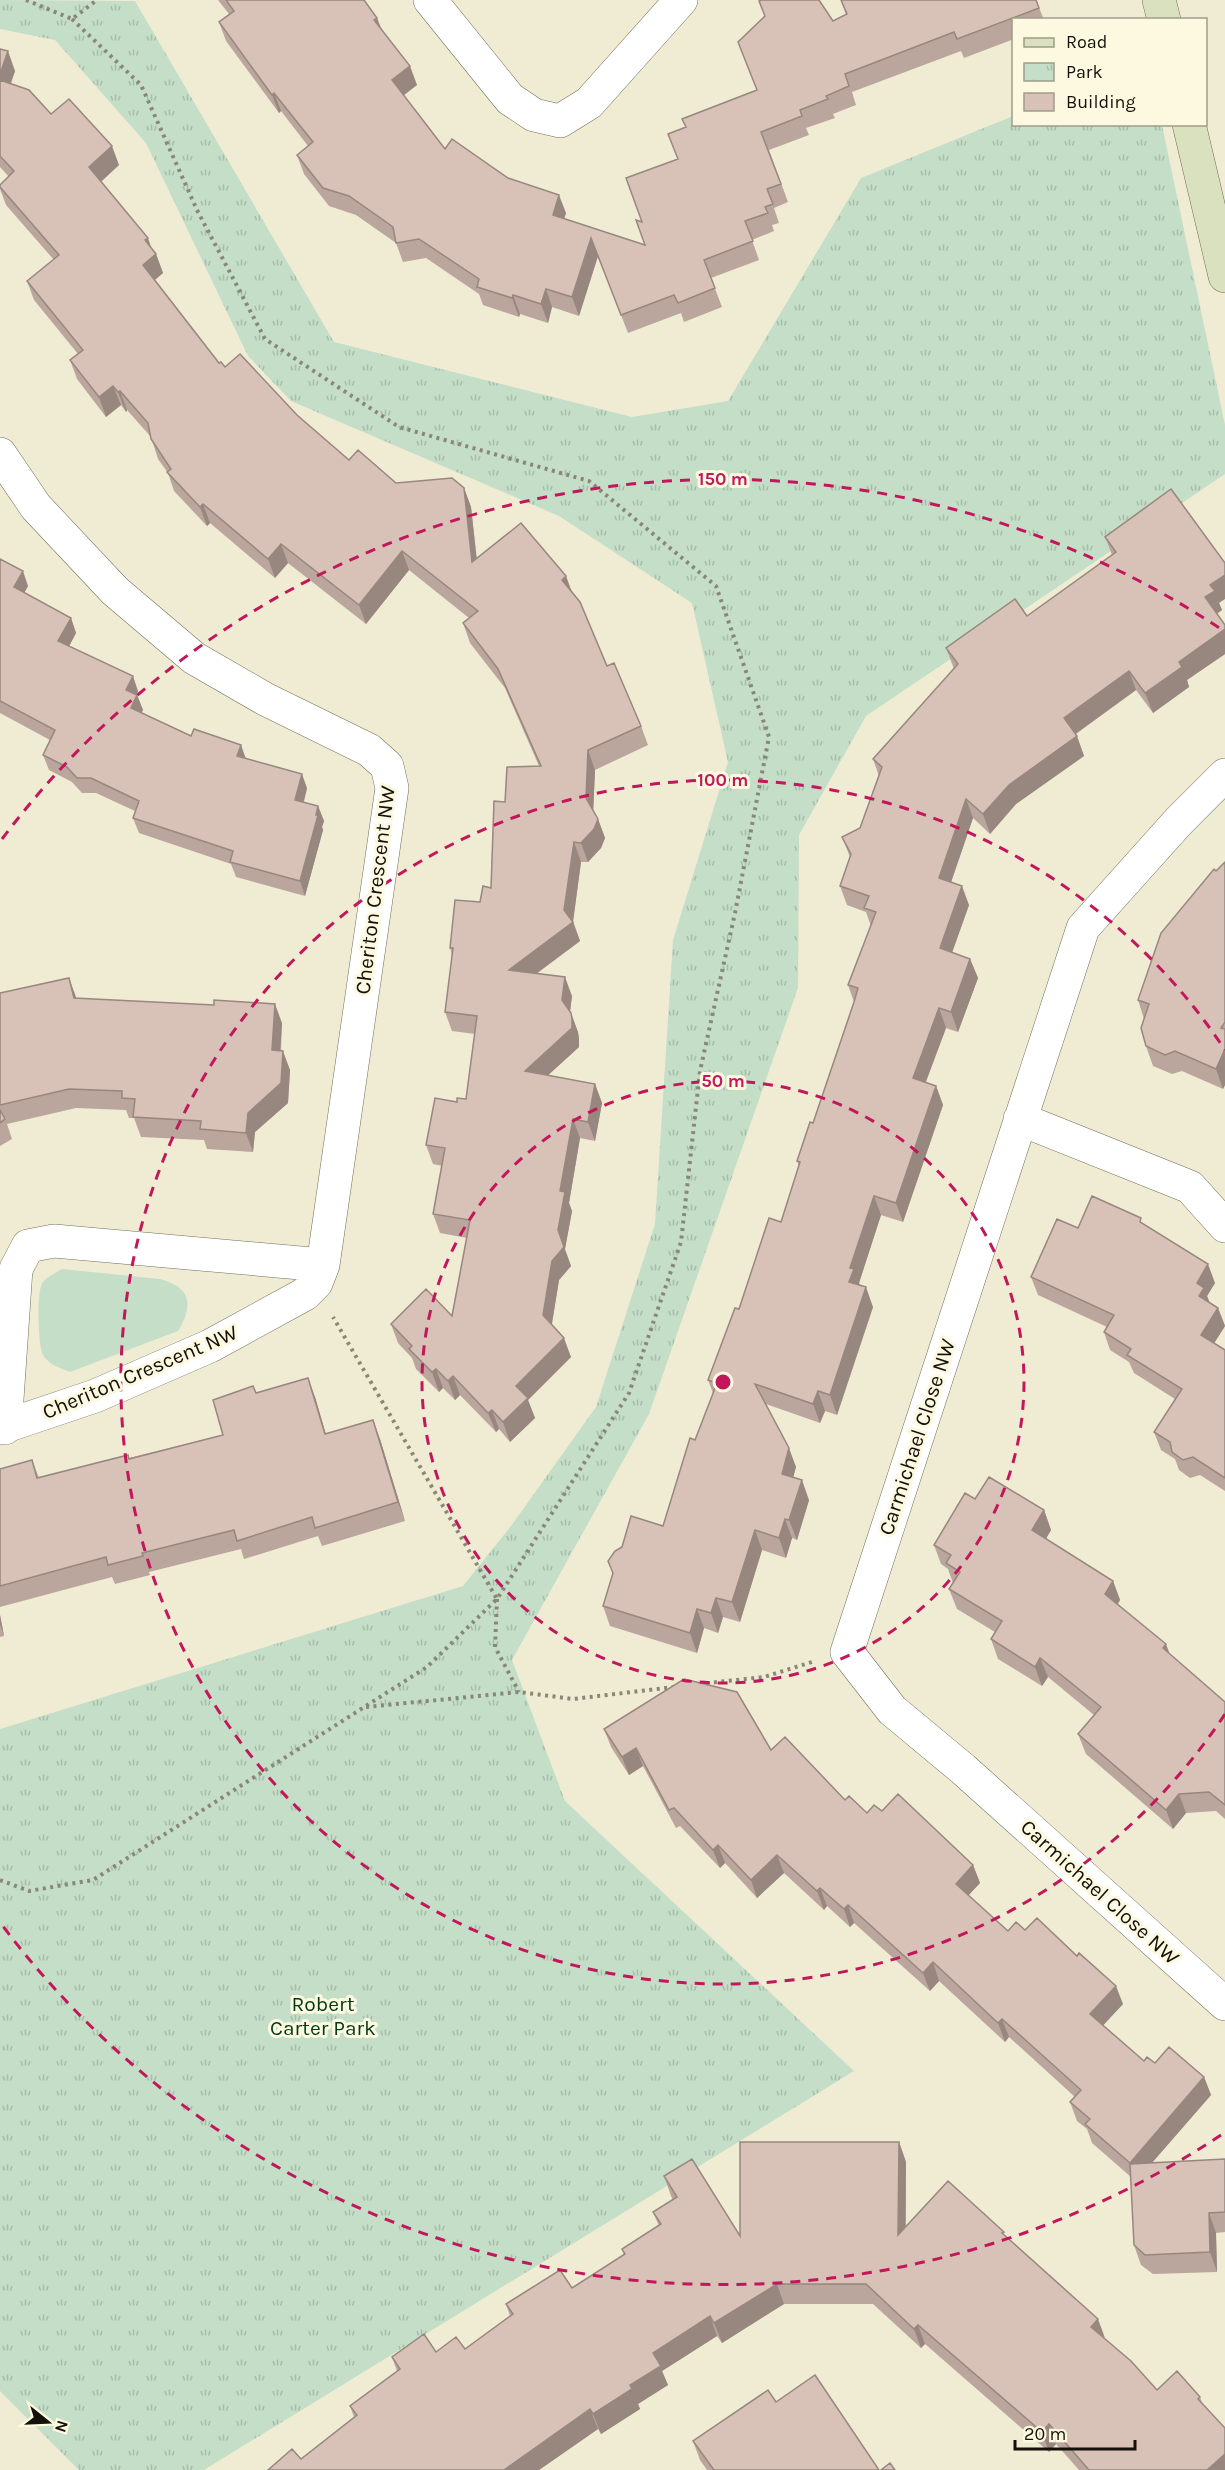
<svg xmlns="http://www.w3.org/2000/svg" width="1225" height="2470" font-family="Karla,sans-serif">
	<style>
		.grass { fill: #c4dec8 }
		.park { fill: url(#park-tufts) }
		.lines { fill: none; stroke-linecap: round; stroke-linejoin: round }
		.street-casing { stroke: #726f5a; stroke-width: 34 }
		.secondary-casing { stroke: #726f5a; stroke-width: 34 }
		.path { stroke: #8a8776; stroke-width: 4; stroke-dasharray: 3 4.5; stroke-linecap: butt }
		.street { stroke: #fff; stroke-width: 33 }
		.secondary { stroke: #d9e1be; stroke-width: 33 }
		.wall { fill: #baa69d }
		.shaded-wall { fill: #97877f }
		.building { fill: #d8c1b6; stroke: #97877f; stroke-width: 1.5 }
		.ring { fill: none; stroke: #c2185b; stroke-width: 3; stroke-dasharray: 10 8 }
		.labels { text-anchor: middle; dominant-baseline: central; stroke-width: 6; stroke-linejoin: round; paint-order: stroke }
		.street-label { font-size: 21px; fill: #121008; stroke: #fdf9e1 }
		.park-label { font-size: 21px; fill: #003a15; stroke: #fdf9e1 }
		.centre { fill: #c2185b; stroke: #fdf9e1; stroke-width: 3 }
		.ring-label { font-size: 18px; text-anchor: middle; font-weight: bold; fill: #c2185b; stroke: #fdf9e1; stroke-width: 6; stroke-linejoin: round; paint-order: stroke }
	</style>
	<defs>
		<pattern id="park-tufts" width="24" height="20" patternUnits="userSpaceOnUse" patternTransform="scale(1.5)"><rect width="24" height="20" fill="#c4dec8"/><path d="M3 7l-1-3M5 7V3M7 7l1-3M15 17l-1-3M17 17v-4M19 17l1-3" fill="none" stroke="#a7bdaa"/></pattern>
	</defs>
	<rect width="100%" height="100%" fill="#f0ecd4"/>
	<!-- grass -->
	<path class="grass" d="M62 1269 160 1279C191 1287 194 1305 178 1331L70 1372C60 1368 49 1365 43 1355 38 1345 36 1290 43 1282 48 1276 56 1273 62 1269Z"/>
	<!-- park -->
	<path class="park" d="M0 0 135 1 334 342 632 417 728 401 861 178 1013 116 1014 124 1162 125 1225 425V474L866 716 799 835 798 988 649 1414 512 1660 565 1801 854 2071 204 2470H79L0 2391V1729L463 1586 511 1526 596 1407 655 1224 673 940 728 762 692 603 559 516 291 401 248 356 146 143 55 40 0 29Z"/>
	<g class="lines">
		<!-- street casing -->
		<g class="street-casing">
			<path id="street" d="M430 0 510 99 534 115 560 121 589 103 681 0
				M0 454 36 507 115 591 194 658 265 699 369 750 387 766 392 788 323 1265 316 1283 305 1294 210 1346 95 1396 0 1428
				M1225 775 1178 822 1083 928 847 1652 892 1710 963 1769 1225 2004
				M1020 1119 1190 1187 1225 1226
				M5 1428 16 1269 28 1246 54 1241 323 1265"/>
		</g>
		<!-- secondary casing -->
		<g class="secondary-casing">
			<path id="secondary" d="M1159 0 1164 20
				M1189 124 1225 276"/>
		</g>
		<!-- path -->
		<path class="path" d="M26 0 72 19 97 0
			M72 19 141 85 197 210 265 339 399 427 589 481 716 586 769 737 735 913 700 1071 681 1242 629 1393 497 1599 333 1317
			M497 1599 495 1647 519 1692
			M699 1684 764 1677 812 1662
			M366 1707 519 1692 573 1699 674 1687
			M0 1880 29 1891 93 1880 427 1667 497 1599"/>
		<!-- street -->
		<use href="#street" class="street"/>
		<!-- secondary -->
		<use href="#secondary" class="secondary"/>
	</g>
	<!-- wall -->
	<path class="wall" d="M218 0H364L377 18 381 28 417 85 403 95 445 149 508 178 566 213 564 219 645 245 642 222 678 159 686 128 682 119 756 91 833 21 846 15 841 0H1036L1044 20H1014V39L964 58 961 51 852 92 856 105 833 114 835 118 806 128 809 135 769 150 788 202 774 208 779 223 772 225 774 231 752 240 759 260 711 278 722 307 684 322 681 313 628 333 598 256 579 316 552 307 548 323 520 314 519 317 483 305 479 294 426 258 403 262 396 243 356 215 329 206 304 174 297 155 308 146 281 111 279 113 226 41 219 22 229 14Z
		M0 49 15 71 11 84 119 165 101 182 156 254 163 273 155 280 219 363 297 415 349 460 396 483 464 488 471 507 477 559 566 576 572 592 607 666 641 726 648 745 595 770 593 811 598 819 605 838 601 848 588 862H581L573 921 580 941 537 973 572 996 570 1012 578 1032 579 1039V1047L548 1075 595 1084 602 1103 595 1141 580 1138 569 1203 572 1211 565 1249 571 1266 559 1280 552 1324 571 1357 528 1400 535 1418 510 1442 499 1429 496 1432 460 1395 455 1400 443 1388 439 1392 416 1369 412 1358 398 1343 391 1324 452 1316 467 1238 440 1233 433 1214 442 1166 433 1164 426 1145 457 1102 466 1099 475 1034 452 1031 445 1012 452 955 450 948 491 888 505 802 539 766 505 688 470 643 463 623 469 618 409 570 366 624 288 563 275 578 210 523 207 526 174 491 168 473 158 459 151 437 127 410 126 412 121 405 106 417 77 379 70 360 78 354 34 300 27 281 54 260 6 205 0 189V185L9 177 0 167Z
		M1105 537 1219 603 1222 610 1217 614 1225 625V654L1187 680 1189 687 1153 713 1136 690 1076 734 1084 756 1016 804 990 834 973 818 951 882 969 905 952 952 970 959 978 978 958 1032 946 1028 926 1082 936 1086 943 1105 903 1222 881 1215 859 1283 873 1307 837 1415 825 1411 820 1423 766 1404 796 1467 793 1477 809 1500 797 1540 792 1538 786 1558 762 1550 740 1622 723 1617 718 1633 704 1628 697 1653 610 1626 603 1606 613 1574 608 1561 663 1526 713 1393 708 1380 739 1309 781 1222 799 1166 797 1161 813 1123 854 1002 848 985 871 926 866 912 847 905 840 886 850 857 842 837 860 828 879 776 873 759 954 669 946 648 1027 616 1112 555Z
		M0 559 28 586 24 593 71 618 76 633 69 646 138 691 137 695 143 710 141 712 191 736 241 745 246 759 307 788 304 802 318 806 324 821 322 827 323 830 305 896 236 877 231 864 139 833 133 818 135 811 96 793H82L72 782 49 770 43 755 50 740 0 713Z
		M1225 862V1085L1223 1089 1182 1071 1172 1074 1153 1066 1146 1046 1144 1019 1138 1000 1216 871Z
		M0 993 76 998 282 1023 281 1051 290 1070 288 1103 255 1132 253 1152 207 1149 204 1140 141 1137 134 1118H129L126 1110 76 1108 7 1124 12 1139 0 1146Z
		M1144 1224 1215 1283 1207 1296 1210 1303 1218 1308 1225 1326 1214 1343 1225 1350V1491L1200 1475 1190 1478 1179 1470 1175 1459 1161 1450 1154 1432 1175 1399 1134 1373 1129 1362 1110 1350 1104 1332 1107 1327 1038 1295 1031 1277 1078 1228Z
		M256 1393 315 1397 326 1434 380 1439 405 1521 322 1546 318 1536 244 1559 241 1549 149 1572 150 1575 115 1584 112 1577 0 1607V1469L32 1460 39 1478 129 1458 223 1435Z
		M975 1499 1044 1510 1051 1530 1046 1539 1113 1581 1120 1600 1118 1604 1170 1655 1225 1702V1819L1216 1811 1186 1813 1173 1829 1086 1754 1078 1734 1094 1715 1048 1677 1042 1686 998 1659 991 1639 995 1632 957 1609 949 1589 953 1583 948 1569 941 1564 934 1545Z
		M0 1615 4 1636 0 1637Z
		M604 1729 771 1750 845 1800 867 1813 882 1811 973 1865 980 1883 968 1896 1008 1931 1025 1930 1123 2004 1103 2025 1144 2061 1204 2077 1211 2095 1152 2163 1225 2159V2232L1216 2233 1217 2272 1153 2274 1141 2265 1134 2245 1131 2177 1092 2143 1087 2129 1077 2121 1070 2102 1075 2097 1009 2037 1005 2042 939 1981 930 1991 854 1923 850 1927 827 1906 824 1910 784 1873 757 1898 725 1863 720 1868 680 1826 676 1828 643 1766 629 1775 611 1747Z
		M899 2142 906 2162V2227L1005 2236 1105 2339 1157 2390 1200 2397 1225 2470H1079L1056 2444 1049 2452 925 2344 921 2348 873 2304H784L722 2343 717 2336 662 2371 668 2385 638 2404 640 2409 601 2434 598 2429 539 2470H268L301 2459 354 2417 350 2406 397 2371 392 2357 465 2349 510 2316 506 2304 572 2288 624 2255 622 2249 659 2226 653 2212 673 2200 671 2196 664 2176 740 2236Z
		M776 2402 879 2470H707L700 2460 693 2441Z"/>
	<!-- shaded-wall -->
	<path class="shaded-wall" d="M377 18 384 37 374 20Z
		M8 51 15 71 5 98 0 84V74Z
		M410 66 417 85 399 99 392 80Z
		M274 93 281 111 279 113 272 95Z
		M112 146 119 165 96 186 89 167Z
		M559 195 566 213 559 234 553 215Z
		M148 238 154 256 156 254 163 273 150 284 143 265 145 240Z
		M591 238 598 256 579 316 572 297Z
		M546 289 552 307 548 323 541 304Z
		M513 295 520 314 519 317 512 298Z
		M113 386 121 405 106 417 99 397Z
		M120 391 127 410 126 412 118 392Z
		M464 488 471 507 479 582 472 562Z
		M203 504 210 523 207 526 200 507Z
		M281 544 288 563 275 578 268 559Z
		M402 551 409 570 366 624 359 605Z
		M23 571 28 586 19 602 14 587Z
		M1225 575V599L1219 603 1222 610 1212 617 1205 597 1210 585Z
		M566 576 573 596 562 580Z
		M71 618 76 633 64 656 58 641Z
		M1225 629V654L1187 680 1189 687 1153 713 1145 693 1179 662Z
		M1129 671 1136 690 1071 737 1064 718Z
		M133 676 138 691 132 704 126 690Z
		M137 695 143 710 137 722 131 708Z
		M1077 736 1084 756 1016 804 990 834 983 814 1009 785Z
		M241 745 246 760 237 756Z
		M588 750 595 770 593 817 586 798Z
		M302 774 307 788 300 815 295 800Z
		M966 799 973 818 946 897 939 878Z
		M318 806 324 821 322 827 323 830 305 896 300 881Z
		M598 819 605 838 601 848 588 862 581 843Z
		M574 842 581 862 573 922 580 941 516 989 509 970 564 910Z
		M962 886 969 905 947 967 940 948Z
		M970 959 978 978 958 1032 951 1012Z
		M565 977 572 996 569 1019 562 1000Z
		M69 978 76 997 81 1018 74 998Z
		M275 1004 282 1023 279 1069 272 1050Z
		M939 1008 946 1028 920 1097 913 1078Z
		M571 1013 578 1032 579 1039V1047L532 1090 525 1071Z
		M1225 1049V1085L1223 1089 1216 1069Z
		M283 1051 290 1070 288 1103 255 1132 253 1152 246 1133 248 1113Z
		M595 1084 602 1103 595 1141 588 1122Z
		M936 1086 943 1105 903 1222 896 1203Z
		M573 1119 580 1138 569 1203 572 1211 565 1249 558 1230 560 1191Z
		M874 1196 881 1215 859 1283 861 1289 849 1282 850 1268Z
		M564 1247 571 1266 559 1280 550 1335 543 1315 552 1261Z
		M1208 1264 1215 1283 1207 1296 1211 1306 1199 1296 1197 1283Z
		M866 1287 873 1307 837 1415 830 1395Z
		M1218 1308 1225 1326 1208 1353 1201 1335Z
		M564 1338 571 1357 528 1400 535 1418 510 1442 503 1422 516 1386Z
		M436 1369 443 1388 439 1392 432 1372Z
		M453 1376 460 1395 455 1400 448 1381Z
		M308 1378 315 1397 331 1453 325 1434Z
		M818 1391 825 1411 820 1423 813 1404Z
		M492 1410 499 1429 496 1432 488 1413Z
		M373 1420 380 1439 405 1521 398 1502Z
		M789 1448 796 1467 789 1493 782 1474Z
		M802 1480 809 1500 797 1540 789 1520Z
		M1044 1510 1051 1530 1039 1550 1032 1530Z
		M785 1519 792 1538 786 1558 779 1538Z
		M755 1530 762 1550 740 1622 732 1602Z
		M1113 1581 1120 1600 1112 1613 1105 1594Z
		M716 1598 723 1617 718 1633 711 1613Z
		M697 1609 704 1628 697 1653 690 1633Z
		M0 1615 4 1636 0 1624Z
		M1166 1644 1173 1663 1163 1648Z
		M1040 1658 1048 1677 1042 1686 1035 1667Z
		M636 1748 643 1766 629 1775 622 1757Z
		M1179 1794 1186 1813 1173 1829 1166 1810Z
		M718 1845 725 1863 720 1868 713 1850Z
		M777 1855 784 1873 757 1898 751 1880Z
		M973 1865 980 1883 962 1902 956 1884Z
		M820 1888 827 1906 824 1910 817 1891Z
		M848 1905 854 1923 850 1927 844 1909Z
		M933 1962 939 1981 930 1991 923 1973Z
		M1116 1986 1123 2004 1097 2032 1090 2014Z
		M1002 2019 1009 2037 1005 2042 998 2023Z
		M1204 2077 1211 2095 1136 2181 1130 2163Z
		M899 2142 906 2162 905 2255 898 2235Z
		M1209 2213 1216 2233 1217 2272 1210 2252Z
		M777 2284 784 2304 722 2343 714 2323Z
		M710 2316 717 2336 662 2371 668 2385 638 2404 640 2409 601 2434 593 2414 630 2385 653 2353Z
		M1098 2319 1105 2338 1091 2327Z
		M918 2325 925 2344 921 2348 914 2329Z
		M590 2409 598 2429 539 2470H504Z
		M1049 2424 1056 2444 1049 2452 1042 2432Z
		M1225 2454V2470H1207Z"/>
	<!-- building -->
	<path class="building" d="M226 0H364L377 18 374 20 410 66 392 80 445 149 452 139 508 178 559 195 553 215 645 245 636 220 642 222 626 178 678 159 668 134 686 127 682 119 757 90 738 42 765 16 759 1 761 0H819L833 21 847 14 841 0H1036L1039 8 957 39 954 32 845 74 849 86 826 96 828 99 800 110 802 116 761 132 781 184 767 189 773 204 765 207 768 213 745 221 753 241 704 260 715 288 678 303 674 295 621 315 591 238 572 297 546 289 541 304 513 295 512 298 477 287 479 279 419 239 396 243 393 227 349 196 323 188 297 155 313 142 274 93 272 95 219 22 234 11Z
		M0 49 8 51 0 74Z
		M0 80 29 90 51 114 69 99 112 146 89 167 148 238 145 240 156 254 143 265 219 363 221 362 225 367 240 354 297 415 349 460 358 450 396 483 452 478 464 488 472 562 521 523 566 576 562 580 580 602 607 666 614 663 641 726 588 750 586 798 598 819 594 829 581 843 574 842 564 910 573 922 509 970 565 977 562 1000 571 1013 572 1019V1028L525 1071 595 1084 588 1122 573 1119 560 1191 565 1192 558 1230 564 1247 552 1261 543 1315 564 1338 516 1386 528 1398 503 1422 492 1410 488 1413 453 1376 448 1381 436 1369 432 1372 409 1349 412 1346 391 1324 426 1289 452 1316 470 1220 433 1214 445 1148 426 1145 435 1098 457 1102V1098L466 1099 477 1016 445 1012 453 948H450L455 900 480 902 483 886 491 888 494 801 505 802 507 767 541 766 498 669 463 623 478 611 402 551 359 605 281 544 268 559 203 504 200 507 167 472 171 469 151 439 148 423 120 391 118 392 113 386 99 397 70 360 83 350 27 281 59 255 0 187V185L14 171 0 156Z
		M1171 489 1225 563V575L1210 585 1215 591 1205 597 1225 625V629L1179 662 1182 667 1145 693 1129 671 1064 718 1077 736 1009 785 983 814 966 799 939 878 962 886 940 948 970 959 951 1012 939 1008 913 1078 936 1086 896 1203 874 1196 850 1268 854 1269 849 1282 866 1287 830 1395 818 1391 813 1404 755 1384 789 1448 782 1474 802 1480 789 1520 785 1519 779 1538 755 1530 732 1602 716 1598 711 1613 697 1609 690 1633 603 1606 613 1573 608 1561 615 1551 622 1547 631 1516 663 1526 690 1438 695 1440 717 1383 708 1380 735 1308 739 1309 769 1218 781 1222 800 1162 797 1161 810 1122 813 1123 854 1002 858 988 848 985 876 912 864 908 869 896 840 886 851 854 842 837 860 828 882 767 873 759 958 664 946 648 1015 599 1027 616 1116 552 1105 537Z
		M0 559 23 571 14 587 71 618 58 641 133 676 126 690 137 695 131 708 191 736 194 729 241 745 237 756 302 774 295 800 318 806 316 815H318L300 881 230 862 233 851 133 818 139 801 91 778H77L67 767 43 755 55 730 0 701Z
		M1225 862V1022L1221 1028 1225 1029V1049L1216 1069 1175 1051 1165 1055 1146 1046 1141 1028 1149 1004 1138 1000 1161 933 1214 869 1216 871Z
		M69 978 74 998 214 1005V1000L275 1004 272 1050 283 1051 281 1083 248 1113 246 1133 200 1129 201 1121 133 1117 135 1099 122 1098V1091L69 1089 0 1105V993Z
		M0 1110 5 1119 0 1123Z
		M1092 1196 1141 1218 1140 1222 1208 1264 1197 1283 1204 1288 1199 1296 1218 1308 1201 1335 1225 1350V1478L1193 1457 1183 1460 1172 1452 1170 1442 1154 1432 1182 1389 1127 1355 1131 1349 1104 1332 1114 1315 1031 1277 1057 1219 1078 1228Z
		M308 1378 325 1434 373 1420 398 1502 315 1528 312 1517 237 1541 234 1530 142 1553 143 1556 108 1565 106 1557 0 1586V1469L32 1460 37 1478 128 1455 129 1459 223 1435 213 1400 253 1386 256 1393Z
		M989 1477 1044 1510 1032 1530 1113 1581 1105 1594 1166 1644 1163 1648 1225 1702V1805L1209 1792 1179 1794 1166 1810 1078 1734 1101 1707 1040 1658 1035 1667 991 1639 1002 1621 949 1589 960 1572 946 1563 951 1555 934 1545 965 1493 975 1499Z
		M684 1679 737 1692 771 1750 785 1737 845 1800 849 1796 867 1813 874 1805 882 1811 898 1794 973 1865 956 1884 1008 1931 1016 1922 1025 1930 1037 1918 1077 1956 1079 1953 1116 1986 1090 2014 1144 2061 1147 2057 1155 2063 1169 2047 1204 2077 1130 2163 1085 2124 1090 2119 1070 2102 1081 2090 1002 2019 998 2023 933 1962 923 1973 848 1905 844 1909 820 1888 817 1891 777 1855 751 1880 718 1845 713 1850 674 1808 669 1810 636 1748 622 1757 604 1729Z
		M740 2142H899L898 2235 948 2181 1004 2232 1002 2233 1098 2319 1091 2327 1131 2361 1157 2390 1177 2371 1200 2397 1198 2399 1225 2428V2454L1207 2470H1089L1049 2424 1042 2432 918 2325 914 2329 866 2284H777L714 2323 710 2316 653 2353 661 2366 630 2385 632 2389 593 2414 590 2409 504 2470H268L292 2449 301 2459 357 2415 350 2406 400 2369 392 2357 424 2334 436 2352 456 2337 465 2349 513 2314 506 2304 560 2270 572 2288 625 2254 622 2249 661 2224 653 2212 677 2197 664 2176 692 2159 740 2236Z
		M1225 2159V2212L1209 2213 1210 2252 1145 2255 1134 2245 1130 2164Z
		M815 2375 879 2470H714L693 2441 768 2390 776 2402Z
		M890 2463 895 2470H881Z"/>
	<!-- distance rings -->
	<g class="ring">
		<circle cx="723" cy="1382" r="301"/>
		<path d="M1225 1714A602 602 0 1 1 1225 1050"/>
		<path d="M1221 2135A903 903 0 0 1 2 1925M2 839A903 903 0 0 1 1221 629"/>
	</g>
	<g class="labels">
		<!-- street labels -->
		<g class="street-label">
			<text transform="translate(375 890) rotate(-83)">Cheriton Crescent NW</text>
			<text transform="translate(140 1372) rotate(-23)">Cheriton Crescent NW</text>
			<text transform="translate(917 1437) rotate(-72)">Carmichael Close NW</text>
			<text transform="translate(1100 1892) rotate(42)">Carmichael Close NW</text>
		</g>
		<!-- park labels -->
		<g class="park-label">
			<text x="323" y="2004">Robert<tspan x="323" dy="24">Carter Park</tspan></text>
		</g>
	</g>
	<circle cx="723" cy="1382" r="9" class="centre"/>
	<g class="ring-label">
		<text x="723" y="485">150 m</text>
		<text x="723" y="786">100 m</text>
		<text x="723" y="1087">50 m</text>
	</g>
	<!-- legend -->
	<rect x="1012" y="18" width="195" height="108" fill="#fdf9e1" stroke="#9f9c8a" stroke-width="1.5"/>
	<rect x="1024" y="38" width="30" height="9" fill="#d9e1be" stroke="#9f9c8a" stroke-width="1.5"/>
	<text x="1066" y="48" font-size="18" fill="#121008">Road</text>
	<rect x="1024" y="63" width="30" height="18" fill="url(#park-tufts)" stroke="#9f9c8a" stroke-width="1.5"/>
	<text x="1066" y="78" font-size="18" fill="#121008">Park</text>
	<rect x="1024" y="93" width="30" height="18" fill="#d8c1b6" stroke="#9f9c8a" stroke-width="1.5"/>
	<text x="1066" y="108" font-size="18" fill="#121008">Building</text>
	<!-- north arrow -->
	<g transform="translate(48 2422) rotate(108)" stroke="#fdf9e1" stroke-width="4.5" paint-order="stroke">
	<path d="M0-4.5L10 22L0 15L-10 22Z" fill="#121008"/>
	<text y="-9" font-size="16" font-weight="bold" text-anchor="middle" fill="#121008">N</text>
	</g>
	<!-- scale -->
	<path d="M1015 2440v9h120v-9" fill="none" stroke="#121008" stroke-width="3"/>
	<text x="1024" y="2440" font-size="18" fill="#121008" stroke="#fdf9e1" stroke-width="4.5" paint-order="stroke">20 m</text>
</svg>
